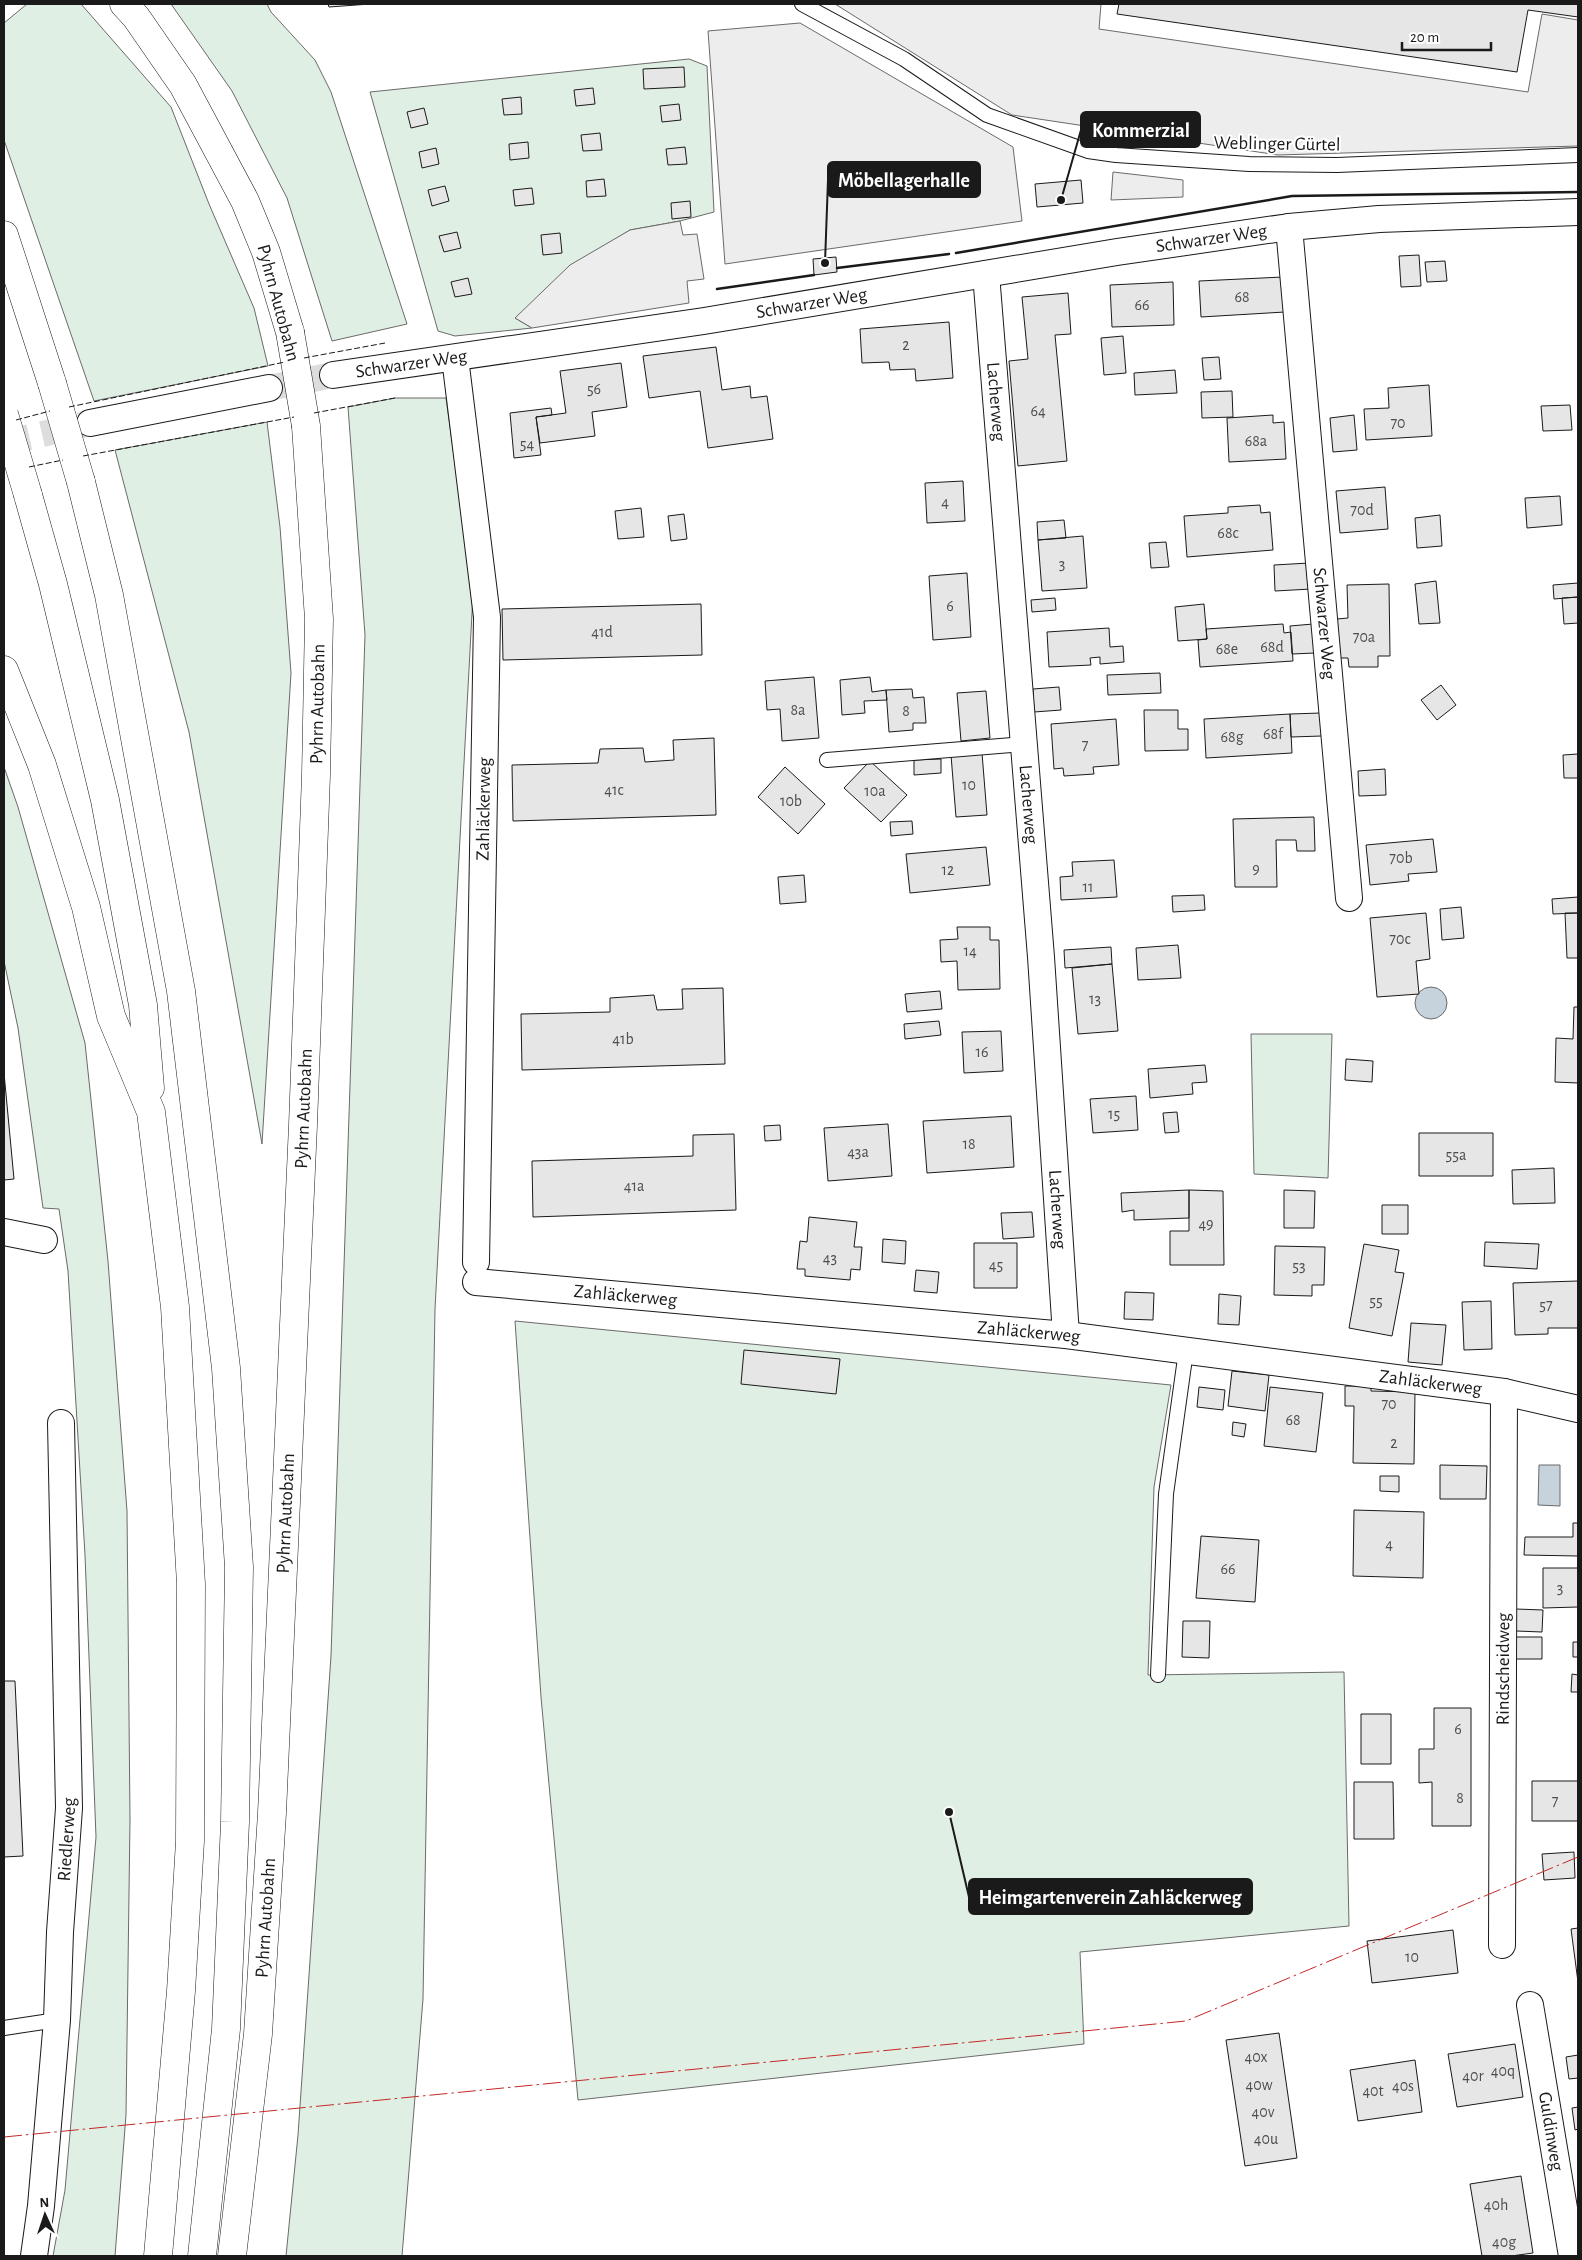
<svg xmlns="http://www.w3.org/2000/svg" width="1582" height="2260" font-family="'Alegreya Sans',sans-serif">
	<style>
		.green { fill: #e0efe3; stroke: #6a6a6a }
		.parking { fill: #ededed; stroke: #6a6a6a }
		.water { fill: #c6d2dc; stroke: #6a6a6a }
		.building { fill: #e6e6e6; stroke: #1a1a1a }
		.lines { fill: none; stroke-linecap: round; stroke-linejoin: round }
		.street-tunnel { stroke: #ddd; stroke-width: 26; stroke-dasharray: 26 13; stroke-linecap: butt }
		.lane-casing { stroke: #1a1a1a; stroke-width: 16 }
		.street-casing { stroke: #1a1a1a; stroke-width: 28 }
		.highway-casing { stroke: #1a1a1a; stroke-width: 29 }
		.lane { stroke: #fff; stroke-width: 14 }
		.street { stroke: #fff; stroke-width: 26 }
		.highway { stroke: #fff; stroke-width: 28 }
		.highway-bridge-casing { stroke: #1a1a1a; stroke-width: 29; stroke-linecap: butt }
		.highway-bridge { stroke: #fff; stroke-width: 28 }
		.fence { stroke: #1a1a1a; stroke-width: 1; stroke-dasharray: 6 2.5; stroke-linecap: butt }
		.wall { stroke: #1a1a1a; stroke-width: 2.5 }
		.power { stroke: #c62828; stroke-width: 1; stroke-dasharray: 18 4 2.5 4; stroke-linecap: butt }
		.labels { text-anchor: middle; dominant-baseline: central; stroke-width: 4; stroke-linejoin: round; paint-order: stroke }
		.number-label { font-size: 16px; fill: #4d4d4d }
		.street-label { font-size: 19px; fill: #1a1a1a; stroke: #fff }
		.leader { fill: none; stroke: #1a1a1a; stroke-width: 2 }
		.callout-dot { fill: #1a1a1a; stroke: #fff; stroke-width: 2 }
		.callout { fill: #1a1a1a; stroke: #1a1a1a; stroke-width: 2 }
		.callout-label { font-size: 20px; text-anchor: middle; font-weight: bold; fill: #fff }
	</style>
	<rect width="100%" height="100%" fill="#fff"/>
	<!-- green -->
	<path class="green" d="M27 4H81L171 107 209 204 254 308 268 366 94 401 4 140V23Z
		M171 4H267L271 12 315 60 331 92 407 324 332 341 287 198 232 91Z
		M689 59 707 66 714 212 680 221 630 230 606 245 515 318 532 328 455 336 438 331 370 92Z
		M395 398H446L473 594 435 1309 423 1999 402 2256H286L298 2135 331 1656 365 635 348 407Z
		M267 422 280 527 291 673 262 1144 189 732 115 450Z
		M4 767 18 807 85 1043 108 1261 127 1511 130 1819 126 2115 115 2256H53L65 2190 96 1837 85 1555 68 1271 59 1209 43 1208 18 1028 4 961Z
		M1251 1034H1332L1328 1178 1254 1174Z
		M515 1321 1171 1385 1154 1487 1148 1675 1344 1672 1349 1926 1080 1952 1084 2044 578 2100 541 1697Z"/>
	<!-- parking -->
	<path class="parking" d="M835 4H1101L1099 29 1528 92 1542 14 1578 20V146L1278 155 1012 115Z
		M800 23 1013 147 1022 221 725 264 708 31Z
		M1113 172 1183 180V197L1111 200Z
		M680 221 683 235 697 234 704 279 687 281 689 303 532 328 515 318 570 265 630 230Z"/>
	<!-- water -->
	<path class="water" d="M1415 1003a16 16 0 1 1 32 0a16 16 0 1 1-32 0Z
		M1539 1465H1560V1506L1538 1505Z"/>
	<!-- building -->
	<path class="building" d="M328 4H370L329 7Z
		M1119 4H1578V17L1528 10 1517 72 1117 14Z
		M684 67 685 87 644 89 643 69Z
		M593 88 595 104 576 106 574 90Z
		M521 97 522 114 504 115 502 99Z
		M679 104 681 120 662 122 660 106Z
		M424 108 428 124 411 128 407 112Z
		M600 133 602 150 583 151 581 135Z
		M528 142 529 158 510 160 509 144Z
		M685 147 687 164 668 165 666 149Z
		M436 148 439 164 422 168 419 152Z
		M604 179 606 196 587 197 586 181Z
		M1081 180 1083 203 1037 207 1035 184Z
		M445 186 449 201 432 206 428 190Z
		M532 188 534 204 515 206 513 190Z
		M690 201 691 217 672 219 671 203Z
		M457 232 461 248 444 252 439 236Z
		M560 233 562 253 543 255 541 235Z
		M1419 255 1421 286 1401 287 1399 256Z
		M836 257 837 272 814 275 813 259Z
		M1445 261 1447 281 1427 282 1425 262Z
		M1283 277 1285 312 1201 317 1199 281Z
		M468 278 472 294 455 297 451 282Z
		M1173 282 1174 325 1112 327 1110 285Z
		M1068 293 1071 334 1055 335 1067 461 1018 466 1009 361 1028 359 1022 297Z
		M949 322 953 378 916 381 915 369 890 370 889 362 862 363 860 329Z
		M1123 336 1126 373 1104 375 1101 338Z
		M716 347 722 390 750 386 751 398 767 396 773 439 708 448 700 391 649 398 643 356Z
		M1219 357 1221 379 1204 380 1202 358Z
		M621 363 627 407 592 412 595 436 540 443 536 417 566 413 560 371Z
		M1175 370 1177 393 1135 395 1134 373Z
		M1429 385 1432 436 1366 440 1364 409 1389 408 1388 388Z
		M1232 391 1233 417 1202 418 1201 392Z
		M1570 405 1572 430 1543 431 1541 406Z
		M551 408 552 415 536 417 541 455 514 458 510 413Z
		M1273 415V423L1284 422 1286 459 1229 462 1227 418Z
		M1354 415 1357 450 1333 452 1330 418Z
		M963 481 965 521 927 523 925 483Z
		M1385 487 1388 529 1340 533 1336 491Z
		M1560 496 1562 525 1527 528 1525 498Z
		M1260 505 1261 513 1270 512 1273 550 1187 557 1184 516 1228 513V507Z
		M641 508 644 537 618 539 615 511Z
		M684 514 687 539 671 541 668 516Z
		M1440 515 1442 546 1417 548 1415 518Z
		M1064 520 1066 538 1038 540 1037 522Z
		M1083 536 1087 588 1042 591 1038 540Z
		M1166 542 1169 567 1151 568 1149 543Z
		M1309 563 1311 589 1275 591 1274 565Z
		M967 573 971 637 933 640 929 576Z
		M1436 581 1440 623 1419 624 1415 584Z
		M1578 583V597L1554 599 1553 585Z
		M1389 584 1390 656H1378V667H1349L1348 658H1338L1337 619 1348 618 1347 585Z
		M1578 597V623L1564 624 1562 598Z
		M1055 598 1056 610 1032 612 1031 600Z
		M701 604 702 655 503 660 502 609Z
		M1204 604 1207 639 1178 641 1175 607Z
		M1283 624 1284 633 1291 632 1293 661 1200 667 1198 640 1207 639 1206 629Z
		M1313 624 1315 653 1292 654 1290 626Z
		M1109 628 1110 647 1123 646 1124 662 1100 664V657L1090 658 1091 665 1049 667 1047 632Z
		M1160 673 1161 693 1108 695 1107 675Z
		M814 677 819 738 782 741 780 709 767 710 765 681Z
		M870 677 872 692 886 690 887 700 864 701 865 713 842 715 840 680Z
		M1441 685 1456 705 1437 720 1421 700Z
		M1059 687 1061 710 1034 712 1033 689Z
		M912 689 913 698 924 697 926 723H913V730L889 732 886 690Z
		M986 691 990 738 961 741 957 693Z
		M1144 710H1178V729H1188V750L1145 751Z
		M1321 713 1322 736 1291 737 1290 714Z
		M1290 714 1292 753 1206 758 1204 719Z
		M1116 719 1119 765 1093 767 1094 774 1064 776 1063 768 1054 769 1051 724Z
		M714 738 716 815 513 821 512 765 598 763 600 749 643 748 645 762 674 760 673 740Z
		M982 753 987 815 956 817 951 755Z
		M1578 754V778H1564L1563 755Z
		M941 759V773L914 775V760Z
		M870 761 907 795 881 822 844 788Z
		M785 767 825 804 798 834 758 797Z
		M1385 769 1386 795 1359 796 1358 771Z
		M1314 817 1315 851H1297L1296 840H1276L1277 887H1235L1233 819Z
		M912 821 913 834 891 836 890 822Z
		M1433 839 1437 872 1408 874 1409 881 1370 885 1366 845Z
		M986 847 990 885 910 893 906 854Z
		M1114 860 1117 897 1061 900 1060 877 1073 876 1072 862Z
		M804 875 806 902 780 904 778 877Z
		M1204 895 1205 910 1173 912 1172 896Z
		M1578 897V913L1553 914 1552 899Z
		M1461 907 1464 938 1442 940 1440 909Z
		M1426 913 1430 959 1416 961 1419 994 1377 997 1370 918Z
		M1565 913H1578V958H1567Z
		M957 927H990V940H999L1000 989 958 990 957 961 941 962 940 940 958 939Z
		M1178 945 1181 978 1138 980 1136 948Z
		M1111 947 1112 964 1065 968 1064 950Z
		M1112 964 1118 1031 1078 1034 1072 968Z
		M723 988 725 1064 522 1070 521 1014 610 1012V998L654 995 657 1010 683 1009 682 989Z
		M940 991 942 1009 907 1012 905 994Z
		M1574 1007H1578V1083L1555 1082 1556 1038 1573 1039Z
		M939 1021 941 1035 905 1039 904 1024Z
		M1001 1031 1003 1071 964 1073 962 1032Z
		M1346 1059 1373 1061 1372 1082 1345 1080Z
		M1205 1065 1207 1082 1192 1083 1193 1094 1150 1098 1148 1069Z
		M4 1073 14 1179 4 1180Z
		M1136 1096 1138 1130 1093 1133 1090 1099Z
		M1177 1112 1179 1132 1165 1133 1163 1113Z
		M1011 1116 1014 1167 927 1173 923 1121Z
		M888 1124 892 1176 828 1181 824 1128Z
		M780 1125 781 1140 765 1141 764 1126Z
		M1419 1133H1493V1176H1419Z
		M734 1134 736 1210 533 1217 532 1161 693 1156V1135Z
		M1554 1168 1555 1203 1513 1204 1512 1170Z
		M1189 1190 1223 1191 1224 1265H1170V1231H1189Z
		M1189 1190V1218L1134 1220V1210L1122 1212 1121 1193Z
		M1284 1190 1315 1191 1314 1228H1284Z
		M1382 1205H1408V1234H1382Z
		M1032 1212 1034 1237 1003 1239 1001 1213Z
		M809 1217 857 1222 854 1247H862L860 1270 851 1269 850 1280 805 1276V1269H797L800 1241 807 1242Z
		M883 1239 906 1241 905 1264 882 1262Z
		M1485 1242 1539 1244 1537 1269 1484 1266Z
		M974 1243H1017V1288H974Z
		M1364 1244 1399 1250 1395 1272 1404 1273 1392 1336 1349 1328Z
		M1275 1246 1325 1247 1324 1285H1312V1296L1274 1295Z
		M916 1270 939 1272 937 1293 914 1291Z
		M1578 1281V1328H1548V1334L1515 1335 1513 1283Z
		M1125 1292 1154 1293 1153 1320 1124 1319Z
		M1219 1294 1241 1296 1239 1325 1218 1324Z
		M1491 1301 1492 1349 1464 1350 1462 1302Z
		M1411 1323 1446 1325 1442 1365 1408 1362Z
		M744 1350 840 1359 836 1394 741 1384Z
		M1232 1371 1269 1375 1265 1411 1228 1406Z
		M1345 1386H1371V1391L1415 1392 1414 1464 1353 1463 1354 1406H1345Z
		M1199 1387 1225 1390 1223 1410 1197 1407Z
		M1270 1387 1323 1393 1316 1452 1264 1446Z
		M1233 1422 1246 1424 1244 1437 1232 1435Z
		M1440 1465 1487 1466 1486 1499H1440Z
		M1380 1476H1399V1492L1380 1491Z
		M1354 1510 1424 1512 1423 1578 1353 1576Z
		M1573 1523H1578V1556L1524 1555 1525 1537H1573Z
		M1201 1536 1259 1540 1255 1602 1196 1598Z
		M1543 1568H1578V1607L1543 1608Z
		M1516 1609 1543 1610 1542 1632 1516 1631Z
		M1183 1621H1210L1209 1658 1182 1657Z
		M1515 1637H1542V1659H1515Z
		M1573 1642H1578V1657H1573Z
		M1572 1674 1578 1675V1692H1571Z
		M4 1681H15L23 1856 4 1857Z
		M1434 1708H1471V1826H1432V1782L1419 1783V1749H1434Z
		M1361 1714H1391V1764H1361Z
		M1532 1781H1578V1821H1532Z
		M1354 1782H1393L1394 1839H1354Z
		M1574 1852 1575 1878 1544 1880 1542 1854Z
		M1578 1928V1982L1571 1929Z
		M1453 1930 1458 1973 1372 1983 1367 1941Z
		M1279 2033 1297 2158 1245 2166 1226 2040Z
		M1515 2044 1523 2097 1457 2107 1448 2054Z
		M1578 2055V2078L1569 2079 1566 2057Z
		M1415 2060 1422 2112 1358 2121 1350 2070Z
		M1578 2107V2129L1575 2130 1572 2108Z
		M1521 2176 1533 2253 1511 2256H1482L1470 2184Z"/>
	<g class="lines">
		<!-- street-tunnel -->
		<path class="street-tunnel" d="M269 388 333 375
			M4 443 86 424"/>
		<!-- lane casing -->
		<g class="lane-casing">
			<path id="lane" d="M802 4 904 59 987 115 1088 151 1116 155 1249 164 1337 165 1578 155
				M827 760 1023 744
				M1158 1675 1166 1494 1186 1351
				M4 2028 57 2020"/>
		</g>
		<!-- street casing -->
		<g class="street-casing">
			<g id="street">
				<path id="s1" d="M1289 227 1349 898"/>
				<path id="s2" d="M986 274 1041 957 1066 1335"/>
				<path d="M455 358 487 617 476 1262"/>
				<path id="s3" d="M333 375 704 321 1117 252 1289 227 1379 219 1578 212"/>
				<path d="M90 423 269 388"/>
				<path d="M4 1232 44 1240"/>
				<path id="s4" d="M476 1282 1066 1335 1504 1392 1578 1409"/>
				<path id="s5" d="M1502 1945 1504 1392"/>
				<path id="s6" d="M1530 2005 1572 2256"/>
				<path id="s7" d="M34 2256 41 2206 57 2020 60 1932 69 1808 61 1423"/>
			</g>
		</g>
		<!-- highway casing -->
		<g class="highway-casing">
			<g id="highway">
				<path d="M124 4 136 17 183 85 245 201 266 252 290 332"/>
				<path d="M4 235 52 383"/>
				<path d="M81 482 109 595 181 991 226 1368 239 1567 235 1822 226 2029 202 2256"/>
				<path d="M28 495 53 584 105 800 143 1005 150 1088"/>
				<path d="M4 670 42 765 86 907 111 1016 151 1112 175 1307 191 1584 190 1841 181 1991 158 2256"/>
				<path id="s8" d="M232 2256 258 2034 272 1813 303 1125 316 775 319 619 306 426"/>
			</g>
		</g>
		<!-- lane -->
		<use href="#lane" class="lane"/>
		<!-- street -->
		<use href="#street" class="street"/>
		<!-- highway -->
		<use href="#highway" class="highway"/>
		<!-- highway-bridge casing -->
		<g class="highway-bridge-casing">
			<path id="highway-bridge" d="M290 332 306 426
				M52 383 81 482
				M4 414 28 495"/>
		</g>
		<!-- highway-bridge -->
		<use href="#highway-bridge" class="highway-bridge"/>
		<!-- fence -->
		<path class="fence" d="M304 358 385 343
			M69 407 285 362
			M314 413 395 398
			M16 420 50 411
			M83 456 294 417
			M29 467 63 460"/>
		<!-- wall -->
		<path class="wall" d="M956 253 1292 196 1578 192
			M837 268 949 254
			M717 289 814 275"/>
		<!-- power -->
		<path class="power" d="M4 2137 1186 2021 1578 1857"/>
	</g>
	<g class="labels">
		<!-- number labels -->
		<g class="number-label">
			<text x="1242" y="297">68</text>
			<text x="1142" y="305">66</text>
			<text x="906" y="345">2</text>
			<text x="594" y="389">56</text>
			<text x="1038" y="411">64</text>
			<text x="1398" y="423">70</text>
			<text x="1256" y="441">68a</text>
			<text x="527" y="444">54</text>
			<text x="945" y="502">4</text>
			<text x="1362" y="510">70d</text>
			<text x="1228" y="533">68c</text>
			<text x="1062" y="564">3</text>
			<text x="950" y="606">6</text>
			<text x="602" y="632">41d</text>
			<text x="1364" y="637">70a</text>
			<text x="1272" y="647">68d</text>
			<text x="1227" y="649">68e</text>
			<text x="798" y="710">8a</text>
			<text x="906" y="711">8</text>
			<text x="1273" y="734">68f</text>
			<text x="1232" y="737">68g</text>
			<text x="1085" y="745">7</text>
			<text x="969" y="785">10</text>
			<text x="614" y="790">41c</text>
			<text x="875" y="791">10a</text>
			<text x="791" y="801">10b</text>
			<text x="1401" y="858">70b</text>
			<text x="1256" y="869">9</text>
			<text x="948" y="870">12</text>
			<text x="1088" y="887">11</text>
			<text x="1400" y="939">70c</text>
			<text x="970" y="951">14</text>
			<text x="1095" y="999">13</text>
			<text x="623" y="1039">41b</text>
			<text x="982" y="1052">16</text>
			<text x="1114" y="1114">15</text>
			<text x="969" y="1144">18</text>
			<text x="858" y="1152">43a</text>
			<text x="1456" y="1155">55a</text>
			<text x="634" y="1186">41a</text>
			<text x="1206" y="1224">49</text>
			<text x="830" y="1258">43</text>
			<text x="996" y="1265">45</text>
			<text x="1299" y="1266">53</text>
			<text x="1376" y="1301">55</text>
			<text x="1546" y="1305">57</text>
			<text x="1389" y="1404">70</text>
			<text x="1293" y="1420">68</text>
			<text x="1394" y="1443">2</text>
			<text x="1389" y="1544">4</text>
			<text x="1228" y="1569">66</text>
			<text x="1560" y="1588">3</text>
			<text x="1458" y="1729">6</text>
			<text x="1460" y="1798">8</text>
			<text x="1555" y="1801">7</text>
			<text x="1412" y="1957">10</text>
			<text x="1256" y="2057">40x</text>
			<text x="1503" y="2071">40q</text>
			<text x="1473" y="2076">40r</text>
			<text x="1259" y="2085">40w</text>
			<text x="1403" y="2086">40s</text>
			<text x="1373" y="2091">40t</text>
			<text x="1263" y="2112">40v</text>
			<text x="1266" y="2139">40u</text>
			<text x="1496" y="2205">40h</text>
			<text x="1504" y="2242">40g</text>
		</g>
		<!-- street labels -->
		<g class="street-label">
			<text transform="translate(1277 144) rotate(1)">Weblinger Gürtel</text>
			<text stroke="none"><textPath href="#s3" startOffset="889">Schwarzer Weg</textPath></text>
			<text transform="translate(278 303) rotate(75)">Pyhrn Autobahn</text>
			<text stroke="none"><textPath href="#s3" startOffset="484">Schwarzer Weg</textPath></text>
			<text stroke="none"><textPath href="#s3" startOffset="79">Schwarzer Weg</textPath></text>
			<text stroke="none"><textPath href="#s2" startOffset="128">Lacherweg</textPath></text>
			<text stroke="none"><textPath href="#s1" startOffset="398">Schwarzer Weg</textPath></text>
			<text stroke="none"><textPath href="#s8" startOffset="1555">Pyhrn Autobahn</textPath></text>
			<text stroke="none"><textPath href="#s2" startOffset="532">Lacherweg</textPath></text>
			<text transform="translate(484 809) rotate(-89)">Zahläckerweg</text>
			<text stroke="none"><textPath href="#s8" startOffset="1150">Pyhrn Autobahn</textPath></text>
			<text stroke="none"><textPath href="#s2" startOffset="938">Lacherweg</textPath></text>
			<text stroke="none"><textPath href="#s4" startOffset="150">Zahläckerweg</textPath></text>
			<text stroke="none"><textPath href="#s4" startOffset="555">Zahläckerweg</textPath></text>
			<text stroke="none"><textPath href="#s4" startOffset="960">Zahläckerweg</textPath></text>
			<text stroke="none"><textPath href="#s8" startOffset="745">Pyhrn Autobahn</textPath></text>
			<text stroke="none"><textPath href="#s5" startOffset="276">Rindscheidweg</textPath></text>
			<text stroke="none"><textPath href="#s7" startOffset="418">Riedlerweg</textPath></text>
			<text stroke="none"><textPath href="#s8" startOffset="340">Pyhrn Autobahn</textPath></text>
			<text stroke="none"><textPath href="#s6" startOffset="128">Guldinweg</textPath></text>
		</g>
	</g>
	<!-- callouts -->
	<path class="leader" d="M1061 200L1081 130M825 263L828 180M949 1812L969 1897"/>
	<g class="callout-dot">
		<circle cx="1061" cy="200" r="5"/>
		<circle cx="825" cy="263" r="5"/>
		<circle cx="949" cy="1812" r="5"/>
	</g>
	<g class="callout">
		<rect x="1081" y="112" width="119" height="35" rx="5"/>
		<rect x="828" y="162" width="152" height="35" rx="5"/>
		<rect x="969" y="1879" width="283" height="35" rx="5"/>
	</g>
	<g class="callout-label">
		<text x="1141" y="137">Kommerzial</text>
		<text x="904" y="187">Möbellagerhalle</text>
		<text x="1110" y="1904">Heimgartenverein Zahläckerweg</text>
	</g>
	<!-- border -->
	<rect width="1582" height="2260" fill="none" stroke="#1a1a1a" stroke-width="10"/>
	<!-- north arrow -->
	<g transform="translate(45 2215) rotate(357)" stroke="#ffffff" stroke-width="4" paint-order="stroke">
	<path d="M0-4L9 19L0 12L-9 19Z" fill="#1a1a1a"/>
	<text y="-8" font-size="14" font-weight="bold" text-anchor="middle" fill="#1a1a1a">N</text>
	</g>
	<!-- scale -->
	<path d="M1402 42v8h89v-8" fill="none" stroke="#1a1a1a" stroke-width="2.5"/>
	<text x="1410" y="42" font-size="15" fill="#1a1a1a" stroke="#ffffff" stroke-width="4" paint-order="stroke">20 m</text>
</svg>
